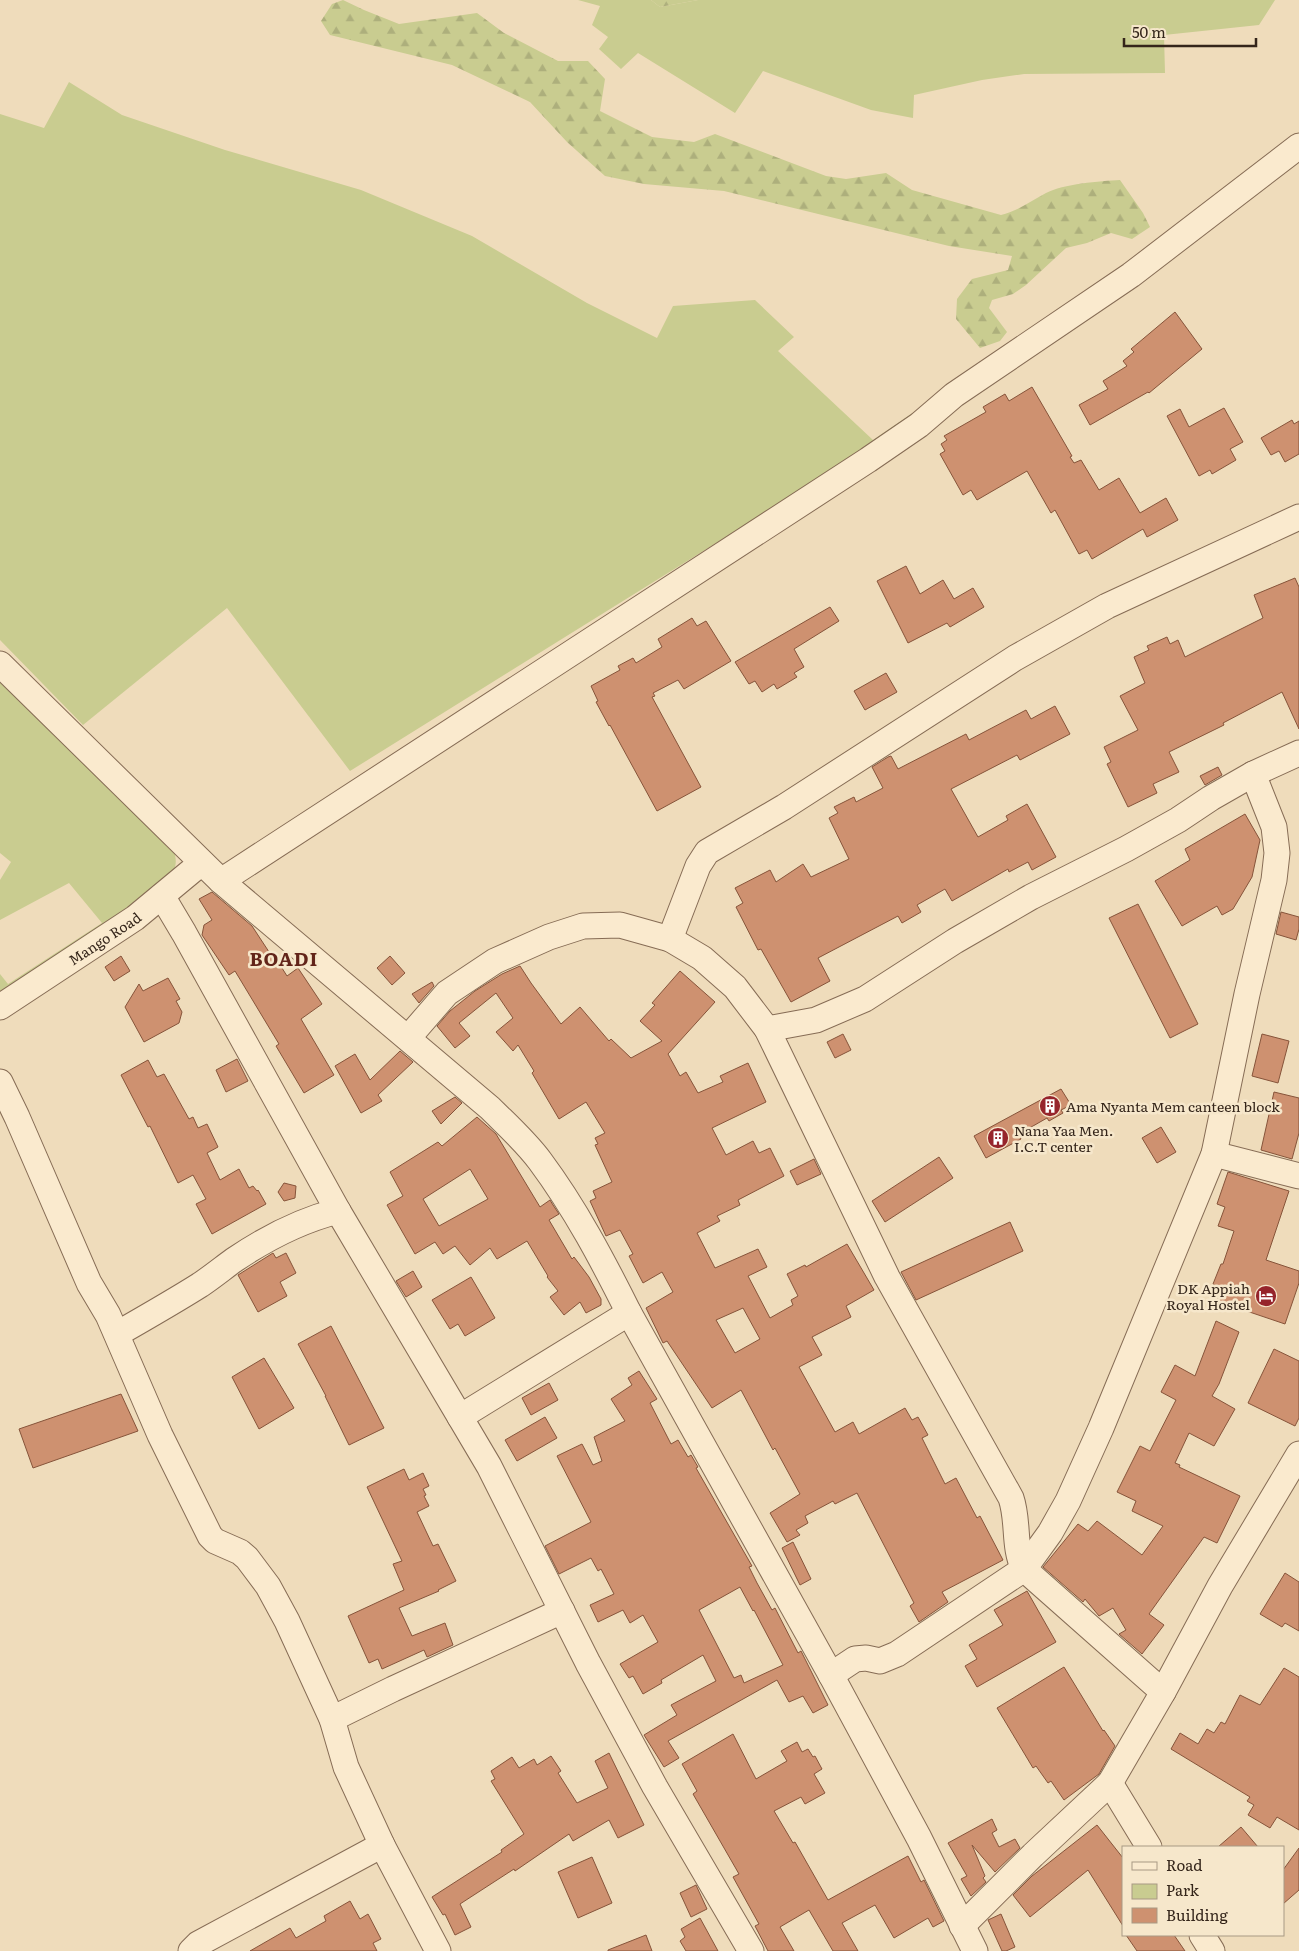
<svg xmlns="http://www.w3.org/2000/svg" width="1299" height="1951" font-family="Literata,serif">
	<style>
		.green { fill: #c9cc90 }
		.forest { fill: url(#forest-firs) }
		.building { fill: #ce9170; stroke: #86543a; fill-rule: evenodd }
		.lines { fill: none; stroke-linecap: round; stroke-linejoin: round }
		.minor-casing { stroke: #866c55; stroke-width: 27 }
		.minor { stroke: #faeace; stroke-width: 25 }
		.labels { text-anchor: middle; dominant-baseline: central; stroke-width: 5; stroke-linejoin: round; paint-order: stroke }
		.street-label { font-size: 14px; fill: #34251a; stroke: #f6e7cb }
		.poi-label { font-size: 14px; fill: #34251a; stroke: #f6e7cb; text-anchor: start }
		.district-label { font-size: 19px; font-weight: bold; letter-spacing: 1px; fill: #622419; stroke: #f6e7cb }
	</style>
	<defs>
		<pattern id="forest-firs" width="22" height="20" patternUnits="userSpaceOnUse" patternTransform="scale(1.25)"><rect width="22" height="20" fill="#c9cc90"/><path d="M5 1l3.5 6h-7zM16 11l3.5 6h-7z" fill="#adaf7c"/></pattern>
	</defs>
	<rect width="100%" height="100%" fill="#efdcbb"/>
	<!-- green -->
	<path class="green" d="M578 0H651L660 7 698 0H1275L1259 25 1164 35 1165 73 1024 74 982 80 914 95 913 118 871 110 763 71 735 113 638 53 621 69 599 49 608 37 592 25 600 6Z
		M69 82 122 115 225 150 361 190 472 236 587 303 657 338 673 306 755 300 794 337 778 351 873 440 1015 343 1239 185 1285 150 1299 134V139L1292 148 1205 212 1028 337 843 464 350 771 227 608 83 725 0 640V114L44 128Z
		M0 680 173 848C178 862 176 868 169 880L0 994V974L8 984 102 923 69 883 0 920V880L11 862 0 853Z"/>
	<!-- forest -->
	<path class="forest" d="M343 0 364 10 399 24 477 13 504 33 558 61H588L605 79 600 111 652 137 694 142 715 134 826 176 846 179 886 173 912 190 1001 215C1018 211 1031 201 1046 193 1063 184 1100 181 1120 180L1143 213 1150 227 1132 239 1111 233 1087 243 1066 248 1026 285 1013 294 992 300 989 308 1007 332 1000 341 980 348 956 319 957 299 972 279 1008 270 1012 256 949 246 724 191 644 184 605 176 567 142 530 102 452 65 330 35 321 21 332 4Z
		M651 0H698L660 7Z"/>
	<!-- building -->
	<path class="building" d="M1175 312 1202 349 1149 393 1148 392 1090 425 1079 405 1108 389 1103 381 1127 366 1123 361 1134 352 1131 349Z
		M1032 387 1072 456 1070 457 1074 463 1081 460 1099 490 1119 478 1140 513 1166 498 1178 520 1147 537 1143 529 1092 559 1087 550 1079 554 1055 510 1051 513 1027 471 977 500 971 490 963 495 940 454 945 451 941 444 947 440 944 436 986 412 983 407 1005 394 1009 401Z
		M1224 408 1243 442 1230 449 1236 460 1212 474 1210 470 1199 476 1167 416 1180 409 1189 427Z
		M1292 420 1294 424 1299 421V454L1285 462 1279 451 1271 455 1261 438Z
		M906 566 920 594 943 580 954 599 973 588 984 607 950 627 947 623 908 643 877 581Z
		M1295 578 1299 587V729L1282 692 1223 723 1224 725 1169 752 1179 772 1153 784 1157 793 1128 807 1107 764 1111 762 1104 747 1138 730 1120 696 1145 683 1134 657 1149 650 1147 646 1167 637 1170 644 1178 640 1185 657 1263 618 1254 595Z
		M830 607 839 621 794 649 804 667 794 673 797 677 777 689 774 684 762 692 755 681 749 684 735 662Z
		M692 618 697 626 706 621 731 661 684 689 678 680 653 693 655 696 652 697 701 787 657 811 610 725 609 726 596 702 598 701 591 686 620 670 618 666 633 658 636 663 662 647 658 639Z
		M886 673 897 692 865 710 854 691Z
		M1055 706 1070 734 1020 760 1017 755 951 789 978 837 1008 820 1006 816 1027 804 1056 857 1032 870 1028 862 1009 872 1008 869 952 901 945 889 917 905 921 912 902 923 898 916 818 958 830 981 791 1002 761 949 758 950 736 907 743 903 735 888 770 870 776 882 803 864 811 877 849 859 829 818 838 813 834 807 854 797 856 802 883 788 872 767 888 757 891 756 898 769 966 734 969 740 1026 710 1031 719Z
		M1218 767 1222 775 1205 785 1200 776Z
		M1245 814 1260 840 1252 877 1233 909 1222 915 1217 906 1182 926 1155 881 1190 860 1185 849Z
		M212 892 252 926 273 958 275 957 287 976 298 968 322 1004 301 1019 334 1075 304 1093 276 1046 279 1044 235 971 229 975 202 935 204 925 212 920 199 899Z
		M1138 904 1198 1024 1170 1038 1109 918Z
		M1281 912 1299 917V929L1296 940 1276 934Z
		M121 956 130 971 114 981 105 967Z
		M390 956 405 973 392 985 377 968Z
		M520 966 531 983 561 1024 580 1007 609 1041 611 1039 631 1058 662 1041 640 1021 655 1005 652 1003 680 971 715 1002 668 1054 680 1076 686 1072 698 1093 723 1082 720 1076 748 1063 766 1102 712 1128 726 1155 753 1141 759 1153 770 1148 784 1176 738 1200 740 1205 717 1216 720 1221 697 1233 715 1268 758 1249 767 1267 748 1276 770 1318 793 1305 791 1300 798 1296 787 1274 805 1265 806 1267 847 1244 874 1290 846 1306 851 1317 812 1337 822 1355 799 1367 835 1432 853 1422 859 1434 905 1408 912 1420 918 1417 928 1435 922 1438 945 1484 956 1478 977 1518 980 1516 1003 1560 942 1592 948 1602 919 1622 910 1606 914 1603 857 1493 835 1504 833 1501 805 1516 808 1523 796 1530 800 1535 787 1542 770 1513 800 1494 775 1448 773 1450 741 1390 712 1408 667 1341 663 1343 646 1308 673 1292 662 1272 643 1283 629 1256 633 1254 620 1230 606 1236 590 1201 596 1198 593 1191 612 1182 595 1145 598 1144 595 1138 605 1133 586 1102 559 1119 532 1073 534 1071 518 1045 513 1051 496 1032 513 1018 496 993 459 1023 470 1036 455 1048 437 1026 450 1011 475 991 502 974ZM743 1308 760 1339 735 1353 716 1320Z
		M168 978 180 999 176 1001 182 1012 179 1023 144 1042 125 1007 139 984 143 991Z
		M432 982 434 986 419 1003 412 994Z
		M843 1034 851 1050 835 1058 827 1042Z
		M1262 1034 1289 1041 1278 1083 1252 1076Z
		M400 1051 413 1062 378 1095 382 1101 361 1113 335 1066 355 1054 370 1080Z
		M237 1059 248 1081 226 1092 216 1070Z
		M148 1060 157 1077 164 1074 189 1119 193 1117 198 1128 207 1124 218 1147 207 1153 220 1180 239 1169 249 1188 253 1186 257 1191 258 1190 266 1204 212 1234 196 1204 206 1199 193 1175 178 1183 150 1126 148 1127 121 1075Z
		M1061 1089 1071 1105 1061 1110 1063 1113 1049 1121 1047 1118 1019 1134 1021 1139 986 1158 974 1136Z
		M1274 1092 1299 1098V1133L1292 1159 1261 1150Z
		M455 1097 462 1103 441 1124 432 1111Z
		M477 1117 496 1134 540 1207 550 1200 553 1205 559 1214 549 1220 572 1259 574 1257 589 1277 601 1299V1305L586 1313 580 1302 564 1315 550 1297 558 1291 547 1277 548 1276 527 1241 497 1259 490 1248 470 1265 455 1246 443 1254 435 1242 415 1254 387 1205 403 1196 390 1172 438 1142 442 1146ZM470 1169 488 1199 439 1226 423 1199Z
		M1161 1127 1176 1152 1157 1163 1142 1138Z
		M939 1157 953 1178 885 1222 872 1201Z
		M814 1159 821 1174 797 1185 790 1171Z
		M1228 1172 1289 1191 1266 1260 1299 1271V1283L1285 1324 1217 1301 1221 1290 1213 1284 1221 1264H1223L1234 1231 1218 1226 1225 1207 1217 1204Z
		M284 1183 296 1186 295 1198 284 1201 278 1192Z
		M1010 1222 1023 1251 916 1300 901 1272Z
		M273 1253 276 1258 286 1253 296 1273 280 1282 287 1296 258 1312 238 1275Z
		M413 1271 422 1287 406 1297 396 1281Z
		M471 1277 495 1318 465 1336 458 1324 450 1329 432 1300Z
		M1216 1321 1239 1332 1219 1384 1212 1396 1235 1409 1214 1446 1189 1433 1175 1463 1180 1465 1179 1467 1240 1496 1217 1543 1204 1537 1149 1614 1164 1625 1142 1654 1119 1634 1126 1630 1113 1608 1099 1616 1085 1599 1083 1602 1043 1567 1078 1524 1088 1531 1097 1521 1142 1555 1163 1526 1132 1511 1136 1501 1117 1492 1140 1446 1150 1451 1176 1400 1161 1392 1175 1365 1195 1376Z
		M331 1326 384 1428 349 1445 325 1396H326L298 1344Z
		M1274 1349 1299 1361V1418L1295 1426 1248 1403Z
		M264 1358 294 1408 259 1429 232 1377Z
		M639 1371 657 1399 650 1403 671 1444 678 1440 688 1457 691 1455 698 1467 696 1468 752 1566 749 1567 757 1583 772 1610 775 1608 798 1653 801 1651 828 1705 813 1713 803 1696 789 1702 777 1680 668 1741 679 1758 664 1767 644 1735 677 1715 671 1705 716 1681 703 1655 661 1680 662 1683 643 1694 633 1676 629 1678 620 1664 658 1642 643 1615 630 1623 623 1610 598 1622 590 1605 614 1594 601 1569 598 1571 591 1558 559 1574 545 1546 591 1522 557 1456 582 1444 593 1465 602 1461 594 1437 625 1421 611 1399 632 1385 628 1378ZM740 1587 753 1611 754 1610 783 1665 744 1683 741 1675 734 1678 699 1610Z
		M549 1383 558 1400 531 1415 522 1398Z
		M121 1394 138 1431 33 1468 19 1429Z
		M545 1417 557 1438 517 1461 505 1440Z
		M404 1469 409 1480 423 1473 429 1486 423 1489 426 1495 424 1496 429 1506 417 1512 433 1546 438 1544 456 1581 438 1590 439 1591 399 1608 412 1636 445 1623 453 1645 427 1657 424 1650 382 1669 378 1659 369 1663 348 1616 404 1590 393 1564 402 1561 367 1487Z
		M793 1542 811 1579 800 1585 782 1548Z
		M1285 1573 1299 1582V1631L1285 1623 1282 1627 1260 1614Z
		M1027 1591 1056 1642 977 1687 965 1666 977 1659 969 1645 1003 1625 994 1610Z
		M1064 1667 1103 1731 1104 1730 1115 1746 1099 1774 1064 1800 1051 1781 1048 1783 1036 1766 1033 1768 997 1708Z
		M1284 1668 1299 1677V1830L1277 1817 1270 1828 1248 1815 1254 1805 1247 1801 1250 1797 1171 1749 1180 1733 1198 1744 1207 1729 1214 1733 1221 1722 1225 1724 1240 1695 1260 1705Z
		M733 1734 756 1779 787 1761 781 1751 797 1742 802 1752 808 1749 813 1757 815 1756 822 1769 814 1774 825 1793 805 1804 801 1797 774 1811 793 1843 795 1842 828 1900 908 1856 921 1882 924 1880 944 1921 933 1927 928 1918 894 1938 875 1905 842 1923 858 1951H833L809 1910 780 1927 794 1951H768L755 1926 759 1924 733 1877 739 1874 693 1794 697 1791 682 1764Z
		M609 1753 644 1825 618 1838 609 1820 573 1841 569 1834 515 1871 514 1869 460 1904 471 1927 455 1935 445 1914 443 1915 432 1897 502 1852 501 1850 524 1834 491 1781 495 1779 491 1771 512 1757 519 1768 534 1759 537 1765 551 1756 561 1771 558 1773 577 1803 608 1788 595 1761Z
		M992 1819 997 1830 992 1833 999 1847 1015 1839 1020 1848 995 1872 972 1845 985 1876 983 1878 986 1882 971 1896 961 1879 967 1876 948 1843Z
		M1097 1825 1123 1858V1926L1088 1870 1030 1917 1013 1895 1032 1876Z
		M1241 1827 1258 1847H1218Z
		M1299 1848V1890L1283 1904V1870Z
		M592 1857 612 1903 578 1918 558 1872Z
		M696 1885 707 1909 691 1917 680 1893Z
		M350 1901 360 1919 368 1914 381 1939 373 1943 377 1951H250L290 1928 296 1938 326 1921 324 1916Z
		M1001 1914 1015 1947 1006 1951H1002L988 1920Z
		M700 1918 718 1951H686L680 1941 685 1937 681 1929Z
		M646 1935 652 1951H608V1950Z
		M1126 1935H1174L1185 1951H1137Z"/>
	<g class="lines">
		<!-- minor casing -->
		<g class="minor-casing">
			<g id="minor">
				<path d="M0 664 221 881 490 1108C507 1125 526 1142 540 1161 575 1208 603 1261 629 1313L831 1675 919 1838 975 1951"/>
				<path d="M221 881 868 460 919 425 954 395 1131 275 1299 146"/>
				<path d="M162 896 184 933 338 1211 489 1466 588 1663 655 1787 751 1951"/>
				<path d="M670 939 698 866 707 852 784 807 1015 658 1107 606 1299 517"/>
				<path id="s1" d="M0 1007 135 918 194 869 203 864"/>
				<path d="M767 1029 816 1020 865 999 955 941 1031 897 1126 849 1178 820 1211 798 1253 774 1299 753"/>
				<path d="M408 1038 447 993 495 961 549 937 583 926 620 925 670 939 702 958 735 987 767 1029 887 1277 1011 1498C1019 1521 1013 1547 1024 1569L1163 1692"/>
				<path d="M0 1082 17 1117 89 1283 108 1315 160 1435 210 1536 215 1541 240 1552 247 1558 268 1586 287 1621 332 1719 346 1767 382 1845 438 1951"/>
				<path d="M1214 1154 1299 1176"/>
				<path d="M117 1334C145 1318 173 1302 200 1285 212 1277 223 1268 234 1260 265 1239 302 1220 338 1211"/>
				<path d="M460 1417 629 1313"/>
				<path d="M831 1675 855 1659 866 1658 880 1661 897 1654 1024 1569 1050 1533 1068 1501 1101 1428 1214 1154 1247 994 1274 880 1277 853 1274 827 1253 774"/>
				<path d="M332 1719 393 1689 562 1611"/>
				<path d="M1110 1783 1149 1847"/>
				<path d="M962 1926 1033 1855 1110 1783 1163 1692 1220 1586 1299 1454"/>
				<path d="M1202 1935 1212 1951"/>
				<path d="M191 1951 198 1944 382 1845"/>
			</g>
		</g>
		<!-- minor -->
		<use href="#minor" class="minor"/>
	</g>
	<!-- icons -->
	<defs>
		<g id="building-disc" transform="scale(1.125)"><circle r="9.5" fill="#96242b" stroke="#f6e7cb"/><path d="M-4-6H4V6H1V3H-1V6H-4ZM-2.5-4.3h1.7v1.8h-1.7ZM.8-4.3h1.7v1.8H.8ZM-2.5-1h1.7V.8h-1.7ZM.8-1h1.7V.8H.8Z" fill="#fff"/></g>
		<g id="hotel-disc" transform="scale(1.125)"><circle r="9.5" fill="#96242b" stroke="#f6e7cb"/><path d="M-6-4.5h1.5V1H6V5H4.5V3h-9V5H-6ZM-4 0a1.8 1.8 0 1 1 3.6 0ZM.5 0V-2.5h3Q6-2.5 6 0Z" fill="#fff"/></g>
	</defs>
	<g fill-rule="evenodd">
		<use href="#building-disc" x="1050" y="1106"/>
		<use href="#building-disc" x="998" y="1138"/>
		<use href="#hotel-disc" x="1266" y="1296"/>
	</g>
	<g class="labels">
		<!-- street labels -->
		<g class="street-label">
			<text stroke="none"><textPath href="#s1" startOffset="125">Mango Road</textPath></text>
		</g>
		<!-- poi labels -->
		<g class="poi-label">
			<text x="1066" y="1106">Ama Nyanta Mem canteen block</text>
			<text x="1014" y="1130">Nana Yaa Men.<tspan x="1014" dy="16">I.C.T center</tspan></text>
			<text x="1250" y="1288" text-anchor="end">DK Appiah<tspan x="1250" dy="16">Royal Hostel</tspan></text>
		</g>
		<!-- district labels -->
		<g class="district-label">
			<text x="284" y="958">BOADI</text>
		</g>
	</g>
	<!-- legend -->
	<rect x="1122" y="1846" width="162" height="90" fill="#f6e7cb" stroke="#a89984"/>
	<rect x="1132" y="1862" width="25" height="8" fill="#faeace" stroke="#a89984"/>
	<text x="1166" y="1871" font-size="15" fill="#34251a">Road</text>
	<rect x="1132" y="1884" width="25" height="15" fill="#c9cc90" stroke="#a89984"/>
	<text x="1166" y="1896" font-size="15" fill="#34251a">Park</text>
	<rect x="1132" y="1908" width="25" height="15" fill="#ce9170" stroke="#a89984"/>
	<text x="1166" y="1921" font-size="15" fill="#34251a">Building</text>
	<!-- scale -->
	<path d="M1124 38v8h132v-8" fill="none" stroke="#34251a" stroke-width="2.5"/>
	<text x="1132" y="38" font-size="15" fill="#34251a" stroke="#f6e7cb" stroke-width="4" paint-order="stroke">50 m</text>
</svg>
